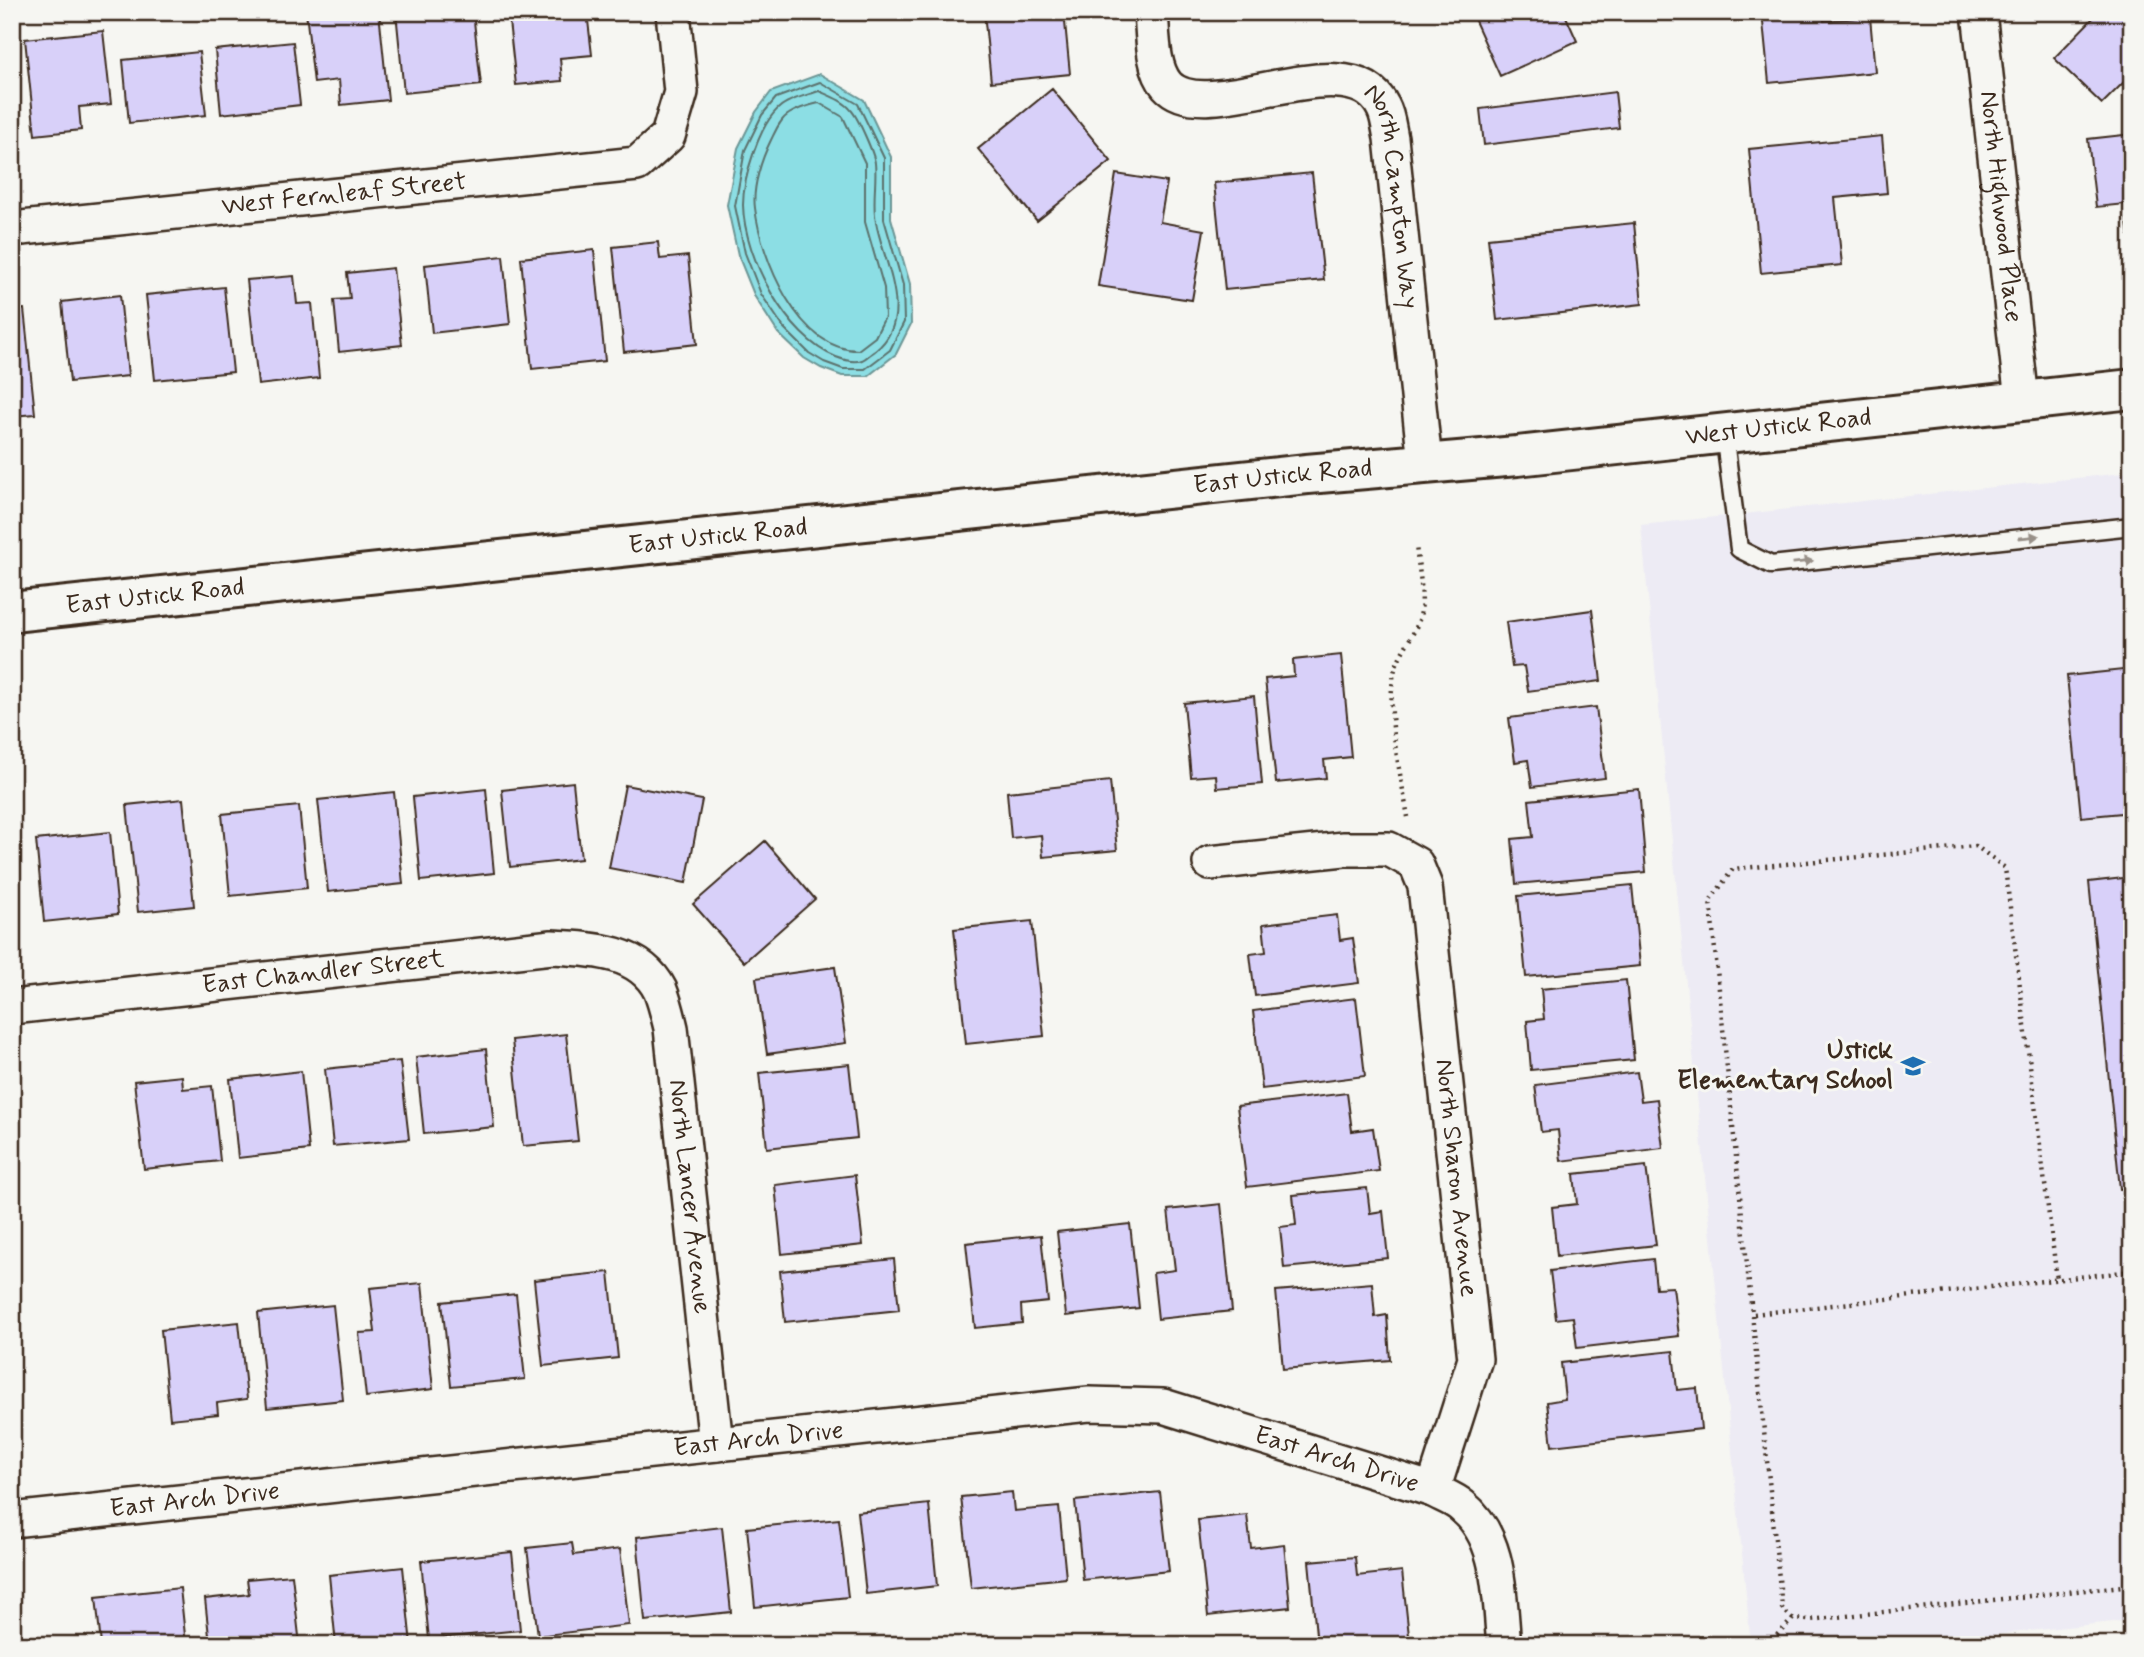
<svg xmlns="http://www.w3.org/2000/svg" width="2144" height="1657" font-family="Mynerve,sans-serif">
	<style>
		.built { fill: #edebf4 }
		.water { fill: #8cdee4; stroke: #6c9695; stroke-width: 2 }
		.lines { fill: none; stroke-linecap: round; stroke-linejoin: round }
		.shore { stroke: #5b726d; stroke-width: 2 }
		.building { fill: #d8d0f9; stroke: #3b2a1e; stroke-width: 2 }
		.lane-casing { stroke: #3b2a1e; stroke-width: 21 }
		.street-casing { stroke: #3b2a1e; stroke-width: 38 }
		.secondary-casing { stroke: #3b2a1e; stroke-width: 44 }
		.path { stroke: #3b2a1e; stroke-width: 4.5; stroke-dasharray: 2 5; stroke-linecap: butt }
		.lane { stroke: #f6f6f2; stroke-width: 16 }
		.street { stroke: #f6f6f2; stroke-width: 33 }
		.secondary { stroke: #f6f6f2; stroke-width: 38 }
		.oneway { fill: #989088 }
		.labels { text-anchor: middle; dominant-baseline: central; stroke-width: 6; stroke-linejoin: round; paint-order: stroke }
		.street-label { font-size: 26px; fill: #3b2a1e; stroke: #f6f6f2 }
		.poi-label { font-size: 26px; font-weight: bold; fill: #3b2a1e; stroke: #f6f6f2; text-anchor: end }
	</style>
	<rect width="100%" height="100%" fill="#f6f6f2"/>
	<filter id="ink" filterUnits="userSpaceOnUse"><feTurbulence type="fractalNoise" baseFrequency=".0143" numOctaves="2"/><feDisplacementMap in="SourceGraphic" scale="14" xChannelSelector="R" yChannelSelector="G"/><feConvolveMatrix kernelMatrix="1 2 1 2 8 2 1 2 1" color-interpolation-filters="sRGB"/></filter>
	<g filter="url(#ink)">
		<!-- built -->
		<path class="built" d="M2132 472V1620L1899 1645H1751L1641 525Z"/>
		<!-- water -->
		<path class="water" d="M820 74 864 100 891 157V218L910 284 911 324 896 354 868 376H842L821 368 804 358 778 333 755 297 738 255 727 205 738 148 756 112 771 92Z"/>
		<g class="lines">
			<!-- shore -->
			<path class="shore" d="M820 82 858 104 884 158V219L903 285 904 322 890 350 865 369H843L824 362 809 353 784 328 761 294 745 253 735 206 745 150 762 115 776 98Z
				M819 91C830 96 844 101 851 110 858 117 874 154 875 163 877 182 872 203 876 222 883 262 917 318 875 351 871 353 866 359 862 360 855 363 844 360 836 357 787 338 744 257 743 205 743 179 759 124 780 107 789 99 808 95 819 91Z
				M819 103 843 117 865 163V222L884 288 885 317 875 337 858 350C798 350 761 258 755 208 752 187 762 158 771 140 775 132 780 119 789 114 797 109 810 105 819 103Z"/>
		</g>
		<!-- building -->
		<path class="building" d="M306 12H379L388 100 341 105 339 80 314 83Z
			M396 12H473L481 85 404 93Z
			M508 12H587L592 55 560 58 562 81 516 85Z
			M984 12H1064L1070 74 991 82Z
			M1471 12H1564L1577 41 1500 76Z
			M1762 12H1823L1824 21 1870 17 1875 72 1769 83Z
			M2099 12H2132V74L2102 104 2054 58Z
			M103 31 111 104 79 107 81 130 35 135 25 39Z
			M293 42 300 105 221 114 215 50Z
			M199 52 206 115 129 123 123 60Z
			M1052 89 1111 161 1037 221 978 149Z
			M1615 92 1619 128 1484 145 1480 109Z
			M2132 134V254H2131L2125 204 2096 207 2088 139Z
			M1882 136 1887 193 1835 198 1842 265 1761 273 1749 149Z
			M1312 173 1324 280 1225 290 1214 183Z
			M1116 174 1167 182 1160 222 1204 230 1192 300 1098 286Z
			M1634 223 1642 304 1497 320 1488 238Z
			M658 242 660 259 688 256 697 344 624 352 613 247Z
			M594 250 605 361 532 369 521 258Z
			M503 256 510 324 432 333 425 265Z
			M393 268 402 345 339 352 334 300 350 299 347 273Z
			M294 276 297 304 312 303 319 378 258 385 247 280Z
			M224 287 233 372 155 380 146 295Z
			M120 295 128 376 70 382 62 302Z
			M24 309 35 414 12 416V310Z
			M1592 610 1601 681 1528 691 1524 666 1512 667 1506 622Z
			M1341 655 1351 757 1324 760 1326 778 1276 783 1265 679 1294 676 1293 660Z
			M2132 669V812L2081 817 2067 676Z
			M1254 696 1262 784 1217 788 1216 775 1191 777 1184 703Z
			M1596 707 1605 778 1532 787 1528 760 1515 762 1509 718Z
			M1110 781 1117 850 1043 857 1041 835 1011 838 1007 792Z
			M573 782 581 859 510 867 502 790Z
			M625 785 702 800 686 883 609 868Z
			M486 789 494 873 421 881 413 797Z
			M1639 789 1646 872 1516 884 1512 839 1533 837 1529 800Z
			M394 792 403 884 328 892 318 800Z
			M183 799 194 906 138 912 127 805Z
			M299 806 307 888 230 896 222 814Z
			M110 832 118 914 44 922 36 840Z
			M765 841 815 899 744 962 693 904Z
			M2132 877V1188L2120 1189 2089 882Z
			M1632 885 1640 966 1526 977 1518 896Z
			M1337 915 1340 940 1353 938 1359 983 1255 996 1250 954 1266 952 1263 924Z
			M1032 921 1044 1036 966 1044 954 929Z
			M835 967 846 1043 767 1054 756 978Z
			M1626 980 1634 1060 1531 1070 1527 1021 1544 1019 1541 989Z
			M1356 998 1365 1076 1262 1089 1253 1011Z
			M566 1034 578 1141 523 1146 512 1040Z
			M486 1049 494 1127 424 1134 416 1057Z
			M400 1061 409 1139 333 1146 325 1069Z
			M849 1064 857 1138 767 1148 759 1073Z
			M301 1071 309 1150 238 1158 230 1079Z
			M1637 1072 1641 1101 1657 1099 1663 1148 1561 1161 1558 1130 1541 1132 1535 1085Z
			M182 1076 183 1089 212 1086 220 1161 144 1169 134 1081Z
			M1347 1093 1352 1131 1373 1128 1379 1171 1247 1187 1237 1106Z
			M1646 1166 1656 1245 1557 1256 1552 1207 1577 1204 1574 1174Z
			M855 1175 863 1245 782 1254 775 1185Z
			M1367 1188 1370 1213 1383 1211 1388 1258 1284 1268 1280 1227 1296 1225 1293 1195Z
			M1221 1204 1232 1311 1158 1319 1153 1273 1175 1270 1168 1210Z
			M1130 1224 1139 1308 1066 1316 1057 1232Z
			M1041 1235 1048 1302 1021 1305 1022 1323 975 1328 966 1243Z
			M894 1259 899 1310 785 1322 780 1271Z
			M1653 1259 1656 1288 1673 1287 1679 1336 1577 1348 1573 1317 1556 1319 1550 1271Z
			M609 1272 618 1358 543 1366 534 1280Z
			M422 1283 433 1389 366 1397 359 1333 375 1332 370 1288Z
			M1372 1283 1375 1317 1387 1315 1390 1360 1283 1369 1276 1291Z
			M516 1294 525 1379 451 1386 442 1302Z
			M333 1305 343 1400 267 1408 258 1313Z
			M239 1322 247 1399 217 1403 218 1414 170 1419 161 1330Z
			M1673 1351 1677 1390 1697 1388 1701 1429 1552 1446 1547 1402 1565 1399 1561 1363Z
			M1012 1492 1014 1511 1059 1507 1066 1578 971 1588 961 1497Z
			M1160 1492 1169 1571 1083 1580 1075 1501Z
			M929 1504 937 1586 866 1594 857 1512Z
			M1247 1515 1251 1548 1284 1544 1290 1607 1208 1616 1198 1520Z
			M839 1519 848 1597 755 1607 747 1528Z
			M722 1527 731 1612 645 1621 637 1537Z
			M572 1543 574 1555 620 1549 629 1625 538 1636 527 1548Z
			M512 1552 520 1630 429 1639 421 1561Z
			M1355 1557 1357 1576 1402 1571 1410 1645H1317L1309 1561Z
			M403 1567 411 1645H336L329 1575Z
			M292 1575 300 1645H210L205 1599 249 1594 247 1579Z
			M180 1588 186 1645H101L96 1597Z"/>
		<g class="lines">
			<!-- lane casing -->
			<g class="lane-casing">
				<path id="lane" d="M1724 433 1739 549 1771 565 2132 526"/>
			</g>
			<!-- street casing -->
			<g class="street-casing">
				<g id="street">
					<path id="s1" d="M1151 12C1153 34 1152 68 1167 85 1206 129 1350 39 1383 107 1388 116 1389 129 1391 138L1425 463"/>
					<path id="s2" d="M1979 12 2022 401"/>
					<path id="s3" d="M12 229 637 164 668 136 681 92 673 12"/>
					<path id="s4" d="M1210 863 1344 849H1389L1416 864 1425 886 1475 1359 1433 1490"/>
					<path id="s5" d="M12 1007 552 947C591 949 640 950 660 990 665 1002 668 1016 671 1028L716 1444"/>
					<path id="s6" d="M12 1520 1089 1404 1163 1406 1433 1490C1442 1495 1454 1499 1462 1506 1502 1538 1499 1598 1504 1645"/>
				</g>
			</g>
			<!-- secondary casing -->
			<g class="secondary-casing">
				<g id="secondary">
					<path id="s7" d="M12 612 1307 474 1517 456 2132 389"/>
				</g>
			</g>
			<!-- path -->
			<path class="path" d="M1408 817C1401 776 1387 720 1393 679 1395 658 1412 640 1419 620 1426 598 1418 568 1416 545
				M1754 1314 2132 1271
				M1793 1619 1782 1608 1710 901 1733 869 1976 846 2005 868 2057 1279
				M1767 1645 1793 1619 1809 1620 2132 1585"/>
			<!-- lane -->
			<use href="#lane" class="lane"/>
			<!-- street -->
			<use href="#street" class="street"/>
			<!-- secondary -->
			<use href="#secondary" class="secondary"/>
		</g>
		<!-- one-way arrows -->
		<defs><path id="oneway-solid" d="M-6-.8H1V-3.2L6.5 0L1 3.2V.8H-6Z" transform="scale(1.75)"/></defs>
		<g class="oneway">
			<use href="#oneway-solid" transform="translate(2029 537) rotate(-6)"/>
			<use href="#oneway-solid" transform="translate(1803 562) rotate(-6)"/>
		</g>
	</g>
	<!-- icons -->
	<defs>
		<g id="school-bare" transform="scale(1.89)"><path d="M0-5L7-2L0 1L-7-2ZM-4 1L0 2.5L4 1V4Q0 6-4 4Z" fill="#1f6fb2" stroke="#f6f6f2" stroke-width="2.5" paint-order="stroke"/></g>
	</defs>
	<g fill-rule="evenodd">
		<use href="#school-bare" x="1913" y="1066"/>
	</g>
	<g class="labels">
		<!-- street labels -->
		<g class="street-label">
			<text stroke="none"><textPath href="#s3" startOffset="334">West Fernleaf Street</textPath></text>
			<text stroke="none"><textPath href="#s1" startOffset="396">North Campton Way</textPath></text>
			<text stroke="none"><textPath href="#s2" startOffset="196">North Highwood Place</textPath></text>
			<text stroke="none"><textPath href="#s7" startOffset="1776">West Ustick Road</textPath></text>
			<text stroke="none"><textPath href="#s7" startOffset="1278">East Ustick Road</textPath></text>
			<text stroke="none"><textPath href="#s7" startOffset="710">East Ustick Road</textPath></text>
			<text stroke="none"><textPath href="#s7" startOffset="144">East Ustick Road</textPath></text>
			<text stroke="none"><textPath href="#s5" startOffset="313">East Chandler Street</textPath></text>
			<text stroke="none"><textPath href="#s4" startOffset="528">North Sharon Avenue</textPath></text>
			<text stroke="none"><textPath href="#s5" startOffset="875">North Lancer Avenue</textPath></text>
			<text stroke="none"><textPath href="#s6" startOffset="751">East Arch Drive</textPath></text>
			<text stroke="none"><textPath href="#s6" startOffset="1339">East Arch Drive</textPath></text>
			<text stroke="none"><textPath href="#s6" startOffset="184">East Arch Drive</textPath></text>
		</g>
		<!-- poi labels -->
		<g class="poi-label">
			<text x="1893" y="1051">Ustick<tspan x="1893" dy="30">Elementary School</tspan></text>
		</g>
	</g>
	<!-- margin -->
	<rect width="2144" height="1657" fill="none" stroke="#f6f6f2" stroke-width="42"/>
	<rect x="21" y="21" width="2102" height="1615" fill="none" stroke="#3b2a1e" stroke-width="2.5" filter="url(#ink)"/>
</svg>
